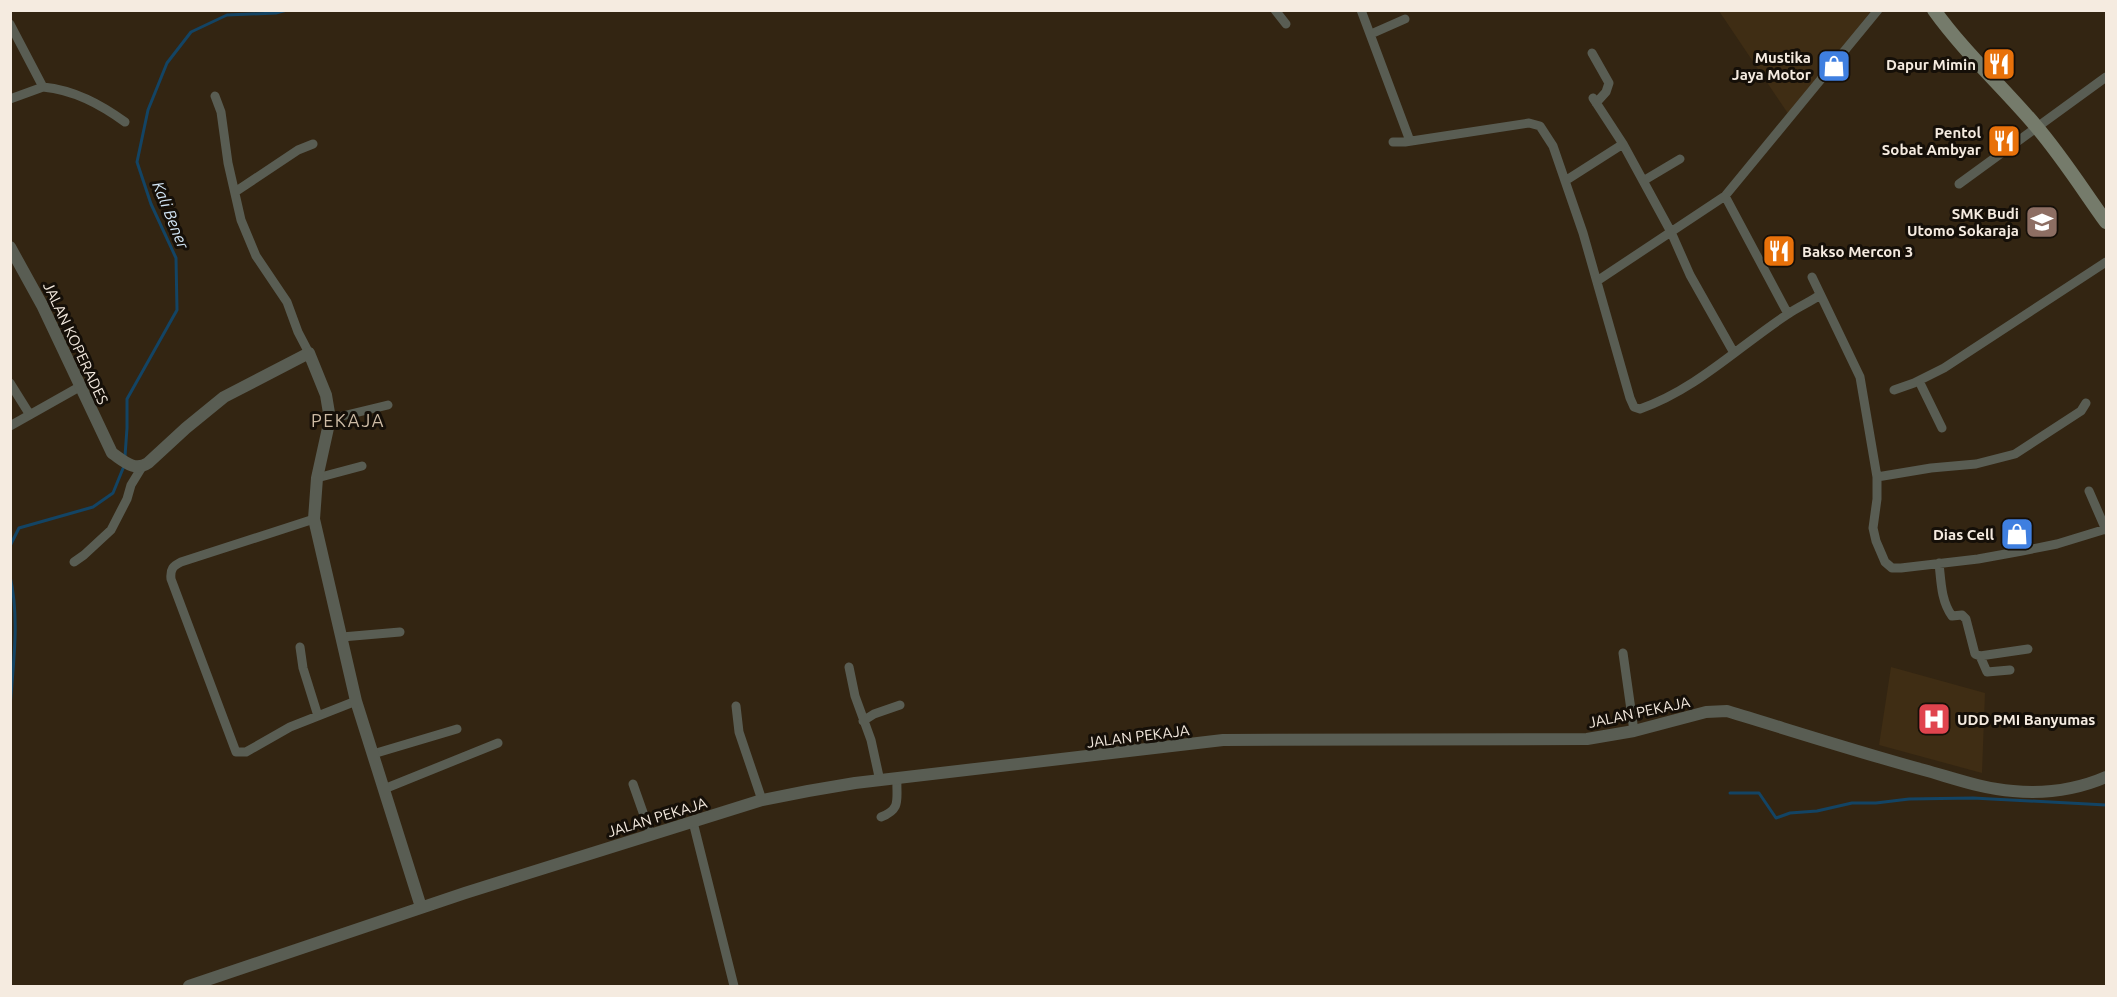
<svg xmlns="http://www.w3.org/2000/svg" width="2117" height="997" font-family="Ubuntu,sans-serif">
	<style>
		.built { fill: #3f2d14 }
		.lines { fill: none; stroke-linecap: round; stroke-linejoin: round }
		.stream { stroke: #134464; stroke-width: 3 }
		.minor { stroke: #595d53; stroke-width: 9 }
		.tertiary { stroke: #595d53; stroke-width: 12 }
		.secondary { stroke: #757b6b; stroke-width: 14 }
		.labels { text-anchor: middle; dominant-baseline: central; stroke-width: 6; stroke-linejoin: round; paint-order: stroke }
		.poi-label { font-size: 15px; font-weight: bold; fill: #f5ebe0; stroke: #150f08; text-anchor: end }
		.street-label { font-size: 15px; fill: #f5ebe0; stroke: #150f08 }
		.water-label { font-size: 16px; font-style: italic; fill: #d3e7f8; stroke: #150f08 }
		.quarter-label { font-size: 18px; letter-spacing: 1.5px; fill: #cdbba5; stroke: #150f08 }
	</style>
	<rect width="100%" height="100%" fill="#332512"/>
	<!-- built -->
	<path class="built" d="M1719 11H1871L1789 115Z
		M1891 667 1985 693 1982 773 1879 745Z"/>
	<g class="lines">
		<!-- stream -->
		<path class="stream" d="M125 456 127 428V399L177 310 176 258 151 204 137 162 148 110 167 63 191 32 227 15 276 13 287 10
			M10 546 19 528 93 507 113 493 124 466
			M10 576C20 619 13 665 10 708
			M1730 793H1759L1776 818 1790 813 1817 811 1852 803H1876L1909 799 1973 798 2106 805"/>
		<!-- minor -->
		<path class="minor" d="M1275 10 1286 24
			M1361 10 1410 141
			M10 24 43 87 10 99
			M1371 34 1405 19
			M1592 53 1609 83 1606 92 1596 103
			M43 87C74 90 100 104 125 122
			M215 96 221 112 228 163 241 220 256 256 287 302 298 332 309 353
			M1593 98 1623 144 1671 232 1690 275 1734 353
			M1393 142H1405L1529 123 1540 126 1553 146 1583 233 1630 398 1634 407 1640 409C1697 389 1739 346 1788 314 1798 307 1810 302 1820 295
			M1565 181 1623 144
			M1643 181 1680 159
			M1959 184 2106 77
			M235 192 298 150 313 144
			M1725 196 1788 314
			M1812 277 1860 377 1877 477V499L1873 528 1876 541 1885 562 1892 568H1901L1978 559 2022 551 2057 544 2106 529
			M1597 281 1725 196 1878 10
			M1919 381 1942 428
			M10 383 30 415
			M1894 390 1914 383 1944 368 2106 262
			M330 419 388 405
			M10 426 81 386
			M1877 477 1931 468 1976 464 2015 454 2081 411 2086 403
			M317 478 362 466
			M2089 491 2106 530
			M314 519 181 562C173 566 170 569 171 579L236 752H246L290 727 356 701
			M74 562 84 555 111 530 127 499 131 485 142 467
			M1939 563C1941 581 1941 601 1952 616L1962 615 1966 619 1975 654 1980 656 2028 649
			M342 637 400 632
			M300 647 303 668 318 716
			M1623 653 1634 731
			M1980 656 1987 672 2010 670
			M849 667 855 696 871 740 880 781
			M736 706 739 732 762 800
			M863 721 874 714 900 705
			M373 754 457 729
			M633 784 651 835
			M384 789 498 743
			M881 817C902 809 896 799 897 779
			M693 822 734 986"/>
		<!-- tertiary -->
		<path class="tertiary" d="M10 247 42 305 112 453C124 461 134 472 148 463L186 428 224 397 309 353 326 395 330 419 317 478 314 519 356 701 421 907
			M189 986 465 893 762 800 808 791 855 783 1223 740 1587 739 1634 731 1706 712 1727 711C1793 731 1858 752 1924 770 1953 778 1983 789 2013 791 2046 794 2076 790 2106 777"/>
		<!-- secondary -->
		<path class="secondary" d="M1934 10C1964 52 2002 86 2035 125 2061 155 2083 190 2106 222"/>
	</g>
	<!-- icons -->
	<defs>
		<g id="restaurant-square" transform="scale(1.725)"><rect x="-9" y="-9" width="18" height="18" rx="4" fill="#e8710a" stroke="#150f08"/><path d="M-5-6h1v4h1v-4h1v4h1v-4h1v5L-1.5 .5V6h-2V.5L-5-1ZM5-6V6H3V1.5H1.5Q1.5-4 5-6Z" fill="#fff"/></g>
		<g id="shop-square" transform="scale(1.725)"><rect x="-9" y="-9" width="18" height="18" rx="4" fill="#3f7fe0" stroke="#150f08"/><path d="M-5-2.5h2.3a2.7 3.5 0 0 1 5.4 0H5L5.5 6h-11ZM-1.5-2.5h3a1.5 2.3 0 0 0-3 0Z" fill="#fff"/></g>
		<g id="school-square" transform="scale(1.725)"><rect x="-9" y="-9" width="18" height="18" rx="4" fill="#8d6e63" stroke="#150f08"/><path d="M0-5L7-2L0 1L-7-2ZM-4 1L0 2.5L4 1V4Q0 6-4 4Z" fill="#fff"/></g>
		<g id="hospital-square" transform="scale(1.725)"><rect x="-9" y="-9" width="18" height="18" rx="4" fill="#e0444e" stroke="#150f08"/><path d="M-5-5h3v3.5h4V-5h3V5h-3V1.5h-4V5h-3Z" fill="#fff"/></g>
	</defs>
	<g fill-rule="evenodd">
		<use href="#restaurant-square" x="1999" y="64"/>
		<use href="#shop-square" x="1834" y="66"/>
		<use href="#restaurant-square" x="2004" y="141"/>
		<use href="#school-square" x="2042" y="222"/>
		<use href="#restaurant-square" x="1779" y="251"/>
		<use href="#shop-square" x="2017" y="534"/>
		<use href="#hospital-square" x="1934" y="719"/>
	</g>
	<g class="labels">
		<!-- poi labels -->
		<g class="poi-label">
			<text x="1811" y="57">Mustika<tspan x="1811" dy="17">Jaya Motor</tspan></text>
			<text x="1976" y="64">Dapur Mimin</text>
			<text x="1981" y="132">Pentol<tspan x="1981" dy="17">Sobat Ambyar</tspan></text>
			<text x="2019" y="213">SMK Budi<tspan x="2019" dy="17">Utomo Sokaraja</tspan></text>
			<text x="1802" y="251" text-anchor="start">Bakso Mercon 3</text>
			<text x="1994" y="534">Dias Cell</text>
			<text x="1957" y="719" text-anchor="start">UDD PMI Banyumas</text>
		</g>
		<!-- street labels -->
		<g class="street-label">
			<text transform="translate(76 343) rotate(65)">JALAN KOPERADES</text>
			<text transform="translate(1639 712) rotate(-12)">JALAN PEKAJA</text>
			<text transform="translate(1138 736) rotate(-7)">JALAN PEKAJA</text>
			<text transform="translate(657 817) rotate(-17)">JALAN PEKAJA</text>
		</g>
		<!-- water labels -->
		<g class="water-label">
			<text transform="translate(171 215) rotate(68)">Kali Bener</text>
		</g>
		<!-- quarter labels -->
		<g class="quarter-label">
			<text x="348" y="420">PEKAJA</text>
		</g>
	</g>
	<!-- border -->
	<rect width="2117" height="997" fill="none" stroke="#f5ebe0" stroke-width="24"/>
</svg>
